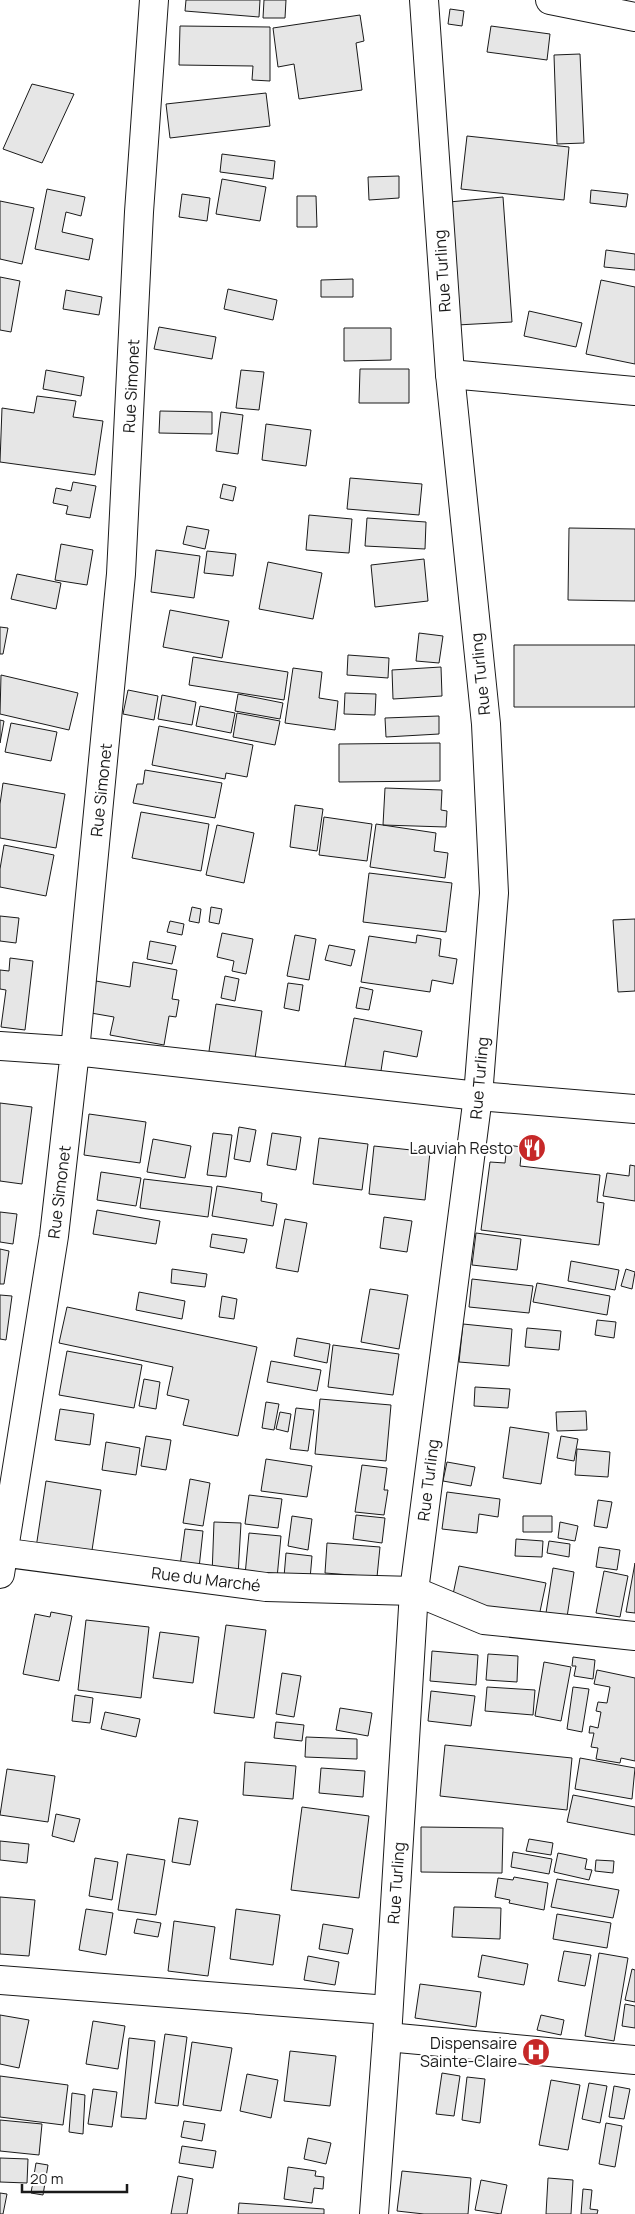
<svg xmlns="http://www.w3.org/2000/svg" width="635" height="2214" font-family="Manrope,sans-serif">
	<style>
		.building { fill: #e6e6e6; stroke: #1a1a1a }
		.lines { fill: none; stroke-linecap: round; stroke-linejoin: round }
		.minor-casing { stroke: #1a1a1a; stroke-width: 30 }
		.major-casing { stroke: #1a1a1a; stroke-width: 30 }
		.minor { stroke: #fff; stroke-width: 28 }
		.major { stroke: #fff; stroke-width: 28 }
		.labels { text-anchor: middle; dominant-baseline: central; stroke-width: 4; stroke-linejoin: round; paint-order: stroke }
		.street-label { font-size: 16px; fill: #1a1a1a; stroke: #fff }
		.poi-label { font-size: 16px; fill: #1a1a1a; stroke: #fff; text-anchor: end }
	</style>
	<rect width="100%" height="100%" fill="#fff"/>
	<!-- building -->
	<path class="building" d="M186 0H260L259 17 185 11Z
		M264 0H286L285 18H263Z
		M450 9 464 11 462 26 448 24Z
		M360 15 364 41 356 43 362 90 299 99 294 64 278 67 273 28Z
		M180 26 270 27V81L252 80 253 66 179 65Z
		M491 26 550 34 547 60 487 52Z
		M580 54 584 143 557 144 554 55Z
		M32 84 74 94 42 163 3 149Z
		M266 93 270 126 170 138 166 104Z
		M467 136 569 147 564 200 461 189Z
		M222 154 275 161 273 179 220 172Z
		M399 176V198L369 200 368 177Z
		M222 179 266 187 260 221 216 214Z
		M47 189 85 197 81 216 66 212 62 232 93 239 89 260 35 249Z
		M591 190 628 194 626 207 590 203Z
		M182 194 210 198 207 221 179 217Z
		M297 196H316L317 227H297Z
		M503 197 512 322 457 325 449 202Z
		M0 201 34 208 22 264 0 259Z
		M606 250 635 254V270L604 267Z
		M0 277 20 281 11 332 0 330Z
		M353 279V297H321V280Z
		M601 280 635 287V364L586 354Z
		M228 289 277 300 273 320 224 309Z
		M66 290 102 297 99 315 63 309Z
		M529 311 582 323 576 347 524 336Z
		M159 327 216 337 212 359 154 349Z
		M344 328H391V360L344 361Z
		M360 369H409V403H359Z
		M46 370 84 377 81 396 43 389Z
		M241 370 264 372 259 410 236 408Z
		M37 396 76 401 73 417 103 421 95 475 0 462 2 408 34 413Z
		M160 411 212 412V434L159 433Z
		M221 412 243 415 238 454 216 451Z
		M266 424 311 430 306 466 262 460Z
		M350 478 422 484 419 515 347 509Z
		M73 482 96 486 90 518 66 514 68 506 53 503 56 488 71 491Z
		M223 484 236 487 233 501 220 498Z
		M309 515 352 519 349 553 306 550Z
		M367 518 426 522 425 549 365 546Z
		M187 526 209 530 205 549 183 544Z
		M569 528 635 529V601L568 600Z
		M61 544 93 550 87 585 55 580Z
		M156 550 200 556 194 598 151 592Z
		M207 551 236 554 233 576 204 573Z
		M424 559 428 601 375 607 371 565Z
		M268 562 322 573 313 619 259 609Z
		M17 574 61 583 56 609 11 599Z
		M170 610 229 621 222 658 163 647Z
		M0 627 8 628 3 654H0Z
		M419 633 443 636 439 663 416 661Z
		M514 645H635V707H514Z
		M348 655 389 658 388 678 347 675Z
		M193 657 288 672 284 700 189 685Z
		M441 667 442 696 393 699 392 670Z
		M293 668 322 672 319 698 338 701 335 730 285 723Z
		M1 675 78 693 69 730 0 714Z
		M128 690 158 696 154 720 123 714Z
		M345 693 376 694 375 715 344 714Z
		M238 694 283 703 280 719 235 711Z
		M162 695 196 702 192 725 158 719Z
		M200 706 235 713 231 733 196 726Z
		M237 713 280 721 275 745 233 737Z
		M439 716V734L386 737 385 718Z
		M0 720 4 721 0 743Z
		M11 723 57 732 51 761 5 752Z
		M159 726 253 745 247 777 226 773 225 779 152 765Z
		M440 743V781L339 782V744Z
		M145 770 222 783 215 818 133 803 137 784H143Z
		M3 783 65 794 56 848 0 838V804Z
		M385 788 442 790 441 810 447 811 446 827 383 825Z
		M295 805 323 809 317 851 290 847Z
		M141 812 209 824 201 871 132 858Z
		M324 817 372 824 367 861 319 855Z
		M376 824 436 833 434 851 448 853 445 878 370 867Z
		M217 825 254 833 244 883 206 875Z
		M4 845 54 855 46 896 0 887V869Z
		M369 873 452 883 446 932 363 922Z
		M192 907 201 909 199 923 189 921Z
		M211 907 222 909 219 924 209 922Z
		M0 916 19 918 16 943 0 941Z
		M635 919V991L618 992 613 920Z
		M170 921 184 924 182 935 167 932Z
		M222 933 253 939 246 974 232 971 234 961 217 957Z
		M295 935 316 939 309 980 287 976Z
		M417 935 441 939 439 956 457 959 453 984 432 980 430 992 361 982 369 936 416 943Z
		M150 941 176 946 172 964 147 959Z
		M329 945 355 950 351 966 325 960Z
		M10 958 33 961 25 1030 1 1027 6 990 0 989V970L9 971Z
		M133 962 177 970 172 999 179 1000 176 1017 169 1016 164 1045 110 1035 114 1017 91 1013 96 981 130 987Z
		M225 976 239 979 235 1001 221 998Z
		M288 983 303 985 299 1011 284 1008Z
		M360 987 373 990 369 1010 356 1008Z
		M216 1004 262 1011 254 1065 208 1058Z
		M354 1018 422 1031 417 1057 384 1051 379 1084 343 1077Z
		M0 1103 32 1107 22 1184 0 1181Z
		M89 1114 146 1122 140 1163 84 1155Z
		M239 1127 256 1130 250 1162 234 1159Z
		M213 1133 232 1135 226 1177 207 1175Z
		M272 1133 301 1137 296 1170 267 1165Z
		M319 1138 368 1144 362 1190 313 1184Z
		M153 1139 191 1146 185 1178 147 1172Z
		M507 1145 522 1147 520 1166 600 1175 597 1202 604 1203 599 1245 481 1230 490 1162 505 1163Z
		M374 1146 430 1152 425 1200 369 1194Z
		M630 1165 635 1166V1201L603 1196 607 1173 629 1176Z
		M101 1172 141 1178 136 1206 97 1200Z
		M144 1179 212 1187 208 1217 140 1208Z
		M217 1186 262 1193 261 1201 277 1204 273 1226 212 1216Z
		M97 1210 160 1221 156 1244 93 1234Z
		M0 1212 17 1214 13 1244 0 1242Z
		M384 1217 412 1221 407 1252 380 1248Z
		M285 1219 307 1223 298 1272 276 1268Z
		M476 1233 521 1239 517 1270 472 1265Z
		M212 1234 247 1239 244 1253 210 1247Z
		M0 1249 9 1251 4 1284H0Z
		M571 1261 619 1270 615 1290 568 1281Z
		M172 1269 207 1274 205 1287 171 1283Z
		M626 1269 635 1272 632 1289 621 1286Z
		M472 1279 533 1286 529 1313 469 1307Z
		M537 1283 610 1296 607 1315 533 1302Z
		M370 1289 408 1295 399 1349 361 1342Z
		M139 1292 185 1301 182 1319 136 1310Z
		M0 1295 12 1296 6 1340 0 1339Z
		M222 1296 237 1299 234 1319 219 1317Z
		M67 1307 257 1347 238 1436 183 1425 189 1400 167 1395 173 1367 59 1343Z
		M597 1320 616 1322 614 1338 595 1335Z
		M463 1324 512 1329 509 1366 459 1362Z
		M527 1328 561 1331 559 1350 525 1347Z
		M297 1338 330 1344 327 1363 294 1356Z
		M333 1345 399 1354 393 1395 328 1387Z
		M67 1351 142 1365 134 1408 59 1395Z
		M271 1361 321 1370 317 1391 267 1382Z
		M144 1379 160 1382 156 1409 139 1406Z
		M475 1387 510 1389 508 1408 474 1406Z
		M320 1399 391 1405 386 1461 315 1454Z
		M266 1402 279 1404 274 1430 262 1428Z
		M296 1408 314 1410 308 1451 290 1449Z
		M60 1409 94 1414 90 1445 55 1440Z
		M586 1411 587 1430 557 1431 556 1412Z
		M280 1412 291 1414 288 1432 276 1429Z
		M510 1427 549 1433 541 1484 503 1478Z
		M146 1436 171 1440 166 1470 141 1466Z
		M561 1436 578 1439 574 1461 557 1458Z
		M106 1442 140 1448 136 1475 102 1470Z
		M577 1449 610 1452 608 1477 575 1475Z
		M266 1459 312 1466 307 1497 261 1491Z
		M447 1462 475 1467 471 1486 443 1481Z
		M362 1465 387 1468 384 1490H388L384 1515 355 1512Z
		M190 1479 210 1483 203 1526 183 1523Z
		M46 1481 101 1490 91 1557 36 1548Z
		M447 1492 500 1499 498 1517 479 1514 477 1533 442 1529Z
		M249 1495 282 1499 278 1528 245 1524Z
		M598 1500 612 1502 607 1528 594 1526Z
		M356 1515 385 1518 382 1543 353 1539Z
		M292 1516 312 1519 308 1550 288 1546Z
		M523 1516H552V1532H523Z
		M214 1522 241 1523 238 1576 212 1575Z
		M560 1522 578 1526 575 1541 558 1538Z
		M185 1529 203 1531 199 1568 180 1566Z
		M249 1533 281 1536 277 1578 245 1575Z
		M516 1539 543 1541 542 1557 515 1556Z
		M549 1541 570 1544 569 1557 547 1553Z
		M327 1543 380 1547 377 1577 325 1573Z
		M599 1547 620 1550 617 1570 596 1567Z
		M286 1553 312 1556 310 1579 284 1577Z
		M635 1563V1613L626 1612Z
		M459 1566 546 1583 538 1621 451 1604Z
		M553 1568 574 1572 567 1617 546 1613Z
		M604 1571 628 1576 620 1617 596 1613Z
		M51 1612 72 1616 59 1681 23 1674 35 1614 50 1617Z
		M86 1620 149 1627 141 1698 78 1690Z
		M226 1625 266 1630 254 1718 214 1713Z
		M160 1632 199 1637 193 1683 153 1678Z
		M432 1651 478 1655 476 1685 430 1681Z
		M488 1654 518 1656 517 1682 486 1680Z
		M573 1657 595 1660 593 1679 574 1676 576 1666H572Z
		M544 1662 571 1667 561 1721 535 1716Z
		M597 1670 635 1678V1761L621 1758 620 1763 596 1759 598 1748 591 1747 594 1733H589L590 1726 598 1728 601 1712 596 1711 598 1702 607 1703 610 1687 594 1684Z
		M282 1673 301 1676 294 1717 276 1714Z
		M487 1687 535 1690 533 1715 485 1711Z
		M573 1687 589 1689 582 1732 567 1729Z
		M431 1691 475 1696 471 1726 428 1721Z
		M75 1695 93 1698 90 1723 72 1721Z
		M340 1708 372 1713 368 1736 336 1730Z
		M105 1712 140 1719 136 1737 101 1729Z
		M276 1722 304 1725 302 1741 274 1738Z
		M306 1737 357 1739V1759L305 1757Z
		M445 1745 572 1758 567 1810 440 1796Z
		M580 1758 635 1768 632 1799 575 1789Z
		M245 1762 296 1766 293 1799 243 1795Z
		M321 1768 365 1771 363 1797 319 1793Z
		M7 1769 55 1776 48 1822 0 1815Z
		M573 1795 635 1807V1835L567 1822Z
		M302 1807 369 1816 359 1898 291 1890Z
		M56 1814 80 1819 74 1842 52 1836Z
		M179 1818 198 1821 190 1865 172 1862Z
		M421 1827 503 1828 502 1873 421 1872Z
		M529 1839 553 1843 551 1855 526 1851Z
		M0 1841 29 1844 27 1863 0 1860Z
		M513 1852 552 1859 549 1874 511 1867Z
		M558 1853 587 1859 585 1869 592 1870 589 1880 554 1872Z
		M127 1854 165 1860 156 1915 118 1910Z
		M95 1858 118 1862 112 1900 89 1896Z
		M596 1860 614 1861 613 1873 595 1871Z
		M514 1877 548 1883 544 1910 509 1903 510 1900 495 1897 498 1878 513 1880Z
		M557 1879 619 1890 613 1918 551 1907Z
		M0 1897 35 1900 29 1956 0 1954Z
		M454 1907 501 1908 500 1939 452 1937Z
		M86 1909 113 1913 106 1955 79 1950Z
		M236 1909 280 1915 273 1965 230 1959Z
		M557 1914 611 1923 607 1948 553 1939Z
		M137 1919 161 1923 158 1937 134 1933Z
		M174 1921 215 1927 208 1976 168 1971Z
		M323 1924 353 1929 348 1954 319 1949Z
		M564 1951 591 1955 585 1986 558 1981Z
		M599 1953 628 1958 614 2041 585 2036Z
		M482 1955 528 1964 524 1985 478 1977Z
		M308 1956 339 1962 335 1985 304 1980Z
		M632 1969 635 1970V2002L625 2000Z
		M420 1984 481 1992 476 2027 415 2018Z
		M625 2004 635 2006V2028L622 2026Z
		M0 2015 29 2020 19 2068 0 2064Z
		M541 2015 564 2020 561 2035 537 2030Z
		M93 2021 125 2026 118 2069 86 2064Z
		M165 2034 187 2037 178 2106 155 2103Z
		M129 2038 155 2041 146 2119 121 2117Z
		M192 2042 232 2048 221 2111 183 2105Z
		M290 2051 336 2056 330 2106 284 2101Z
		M442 2073 460 2076 454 2116 436 2114Z
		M247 2074 278 2080 271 2118 240 2111Z
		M0 2076 68 2085 63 2125 0 2117Z
		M467 2077 485 2079 480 2123 462 2120Z
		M551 2080 580 2085 568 2150 539 2145Z
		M589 2083 607 2086 600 2123 582 2119Z
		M614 2086 630 2089 624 2119 609 2117Z
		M93 2089 117 2092 112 2127 88 2124Z
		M72 2093 85 2095 83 2134 69 2132Z
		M0 2120 42 2124 39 2155 0 2151Z
		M184 2121 205 2124 202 2141 181 2137Z
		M606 2123 622 2126 615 2167 599 2164Z
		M308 2138 331 2143 326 2164 304 2159Z
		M182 2146 216 2151 213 2168 179 2163Z
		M0 2158 28 2159 27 2183 0 2182Z
		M36 2163 48 2165 43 2195 31 2193Z
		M288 2167 316 2171 315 2176 324 2177 323 2189 314 2188 312 2203 284 2199Z
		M402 2171 471 2178 468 2214H424L397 2211Z
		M178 2176 193 2179 187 2214H171Z
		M548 2178 573 2180 571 2214H546Z
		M481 2180 507 2185 501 2214 475 2210Z
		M583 2189 592 2190 590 2209 598 2210 597 2214H581Z
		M0 2193 7 2194 3 2214H0Z
		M239 2203 324 2209V2214H238Z"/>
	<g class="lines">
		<!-- minor casing -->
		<g class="minor-casing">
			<path id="minor" d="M550 0 635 17
				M450 374 635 391
				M0 1046 75 1051 478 1096 635 1109
				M0 1552 266 1587 414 1591 484 1620 635 1636
				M0 1574 54 1236 75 1051 121 574 139 212 154 0
				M0 1980 388 2010
				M387 2037 635 2060"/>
		</g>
		<!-- major casing -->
		<g class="major-casing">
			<path id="major" d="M374 2214 387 2037 414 1591 478 1096 494 893 486 724 450 374 424 0"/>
		</g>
		<!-- minor -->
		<use href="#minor" class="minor"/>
		<!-- major -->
		<use href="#major" class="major"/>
	</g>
	<!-- icons -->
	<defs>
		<g id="restaurant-disc" transform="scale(1.4375)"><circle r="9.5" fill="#c62828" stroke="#fff"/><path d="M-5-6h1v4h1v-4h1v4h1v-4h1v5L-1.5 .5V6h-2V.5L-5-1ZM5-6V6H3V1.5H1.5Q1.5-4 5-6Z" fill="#fff"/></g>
		<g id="hospital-disc" transform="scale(1.4375)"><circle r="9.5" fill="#c62828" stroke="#fff"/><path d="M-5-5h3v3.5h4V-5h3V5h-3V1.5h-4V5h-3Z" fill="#fff"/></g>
	</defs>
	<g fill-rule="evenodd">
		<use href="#restaurant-disc" x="532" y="1148"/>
		<use href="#hospital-disc" x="536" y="2052"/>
	</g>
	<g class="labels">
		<!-- street labels -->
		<g class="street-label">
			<text transform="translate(442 271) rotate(-94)">Rue Turling</text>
			<text transform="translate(131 386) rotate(-87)">Rue Simonet</text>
			<text transform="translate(480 674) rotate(-96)">Rue Turling</text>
			<text transform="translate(101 790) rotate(-84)">Rue Simonet</text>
			<text transform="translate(479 1078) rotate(-85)">Rue Turling</text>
			<text transform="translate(59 1192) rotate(-83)">Rue Simonet</text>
			<text transform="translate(428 1480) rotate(-83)">Rue Turling</text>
			<text transform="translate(206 1579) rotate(7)">Rue du Marché</text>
			<text transform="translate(396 1883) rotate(-86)">Rue Turling</text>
		</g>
		<!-- poi labels -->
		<g class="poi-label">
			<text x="513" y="1148">Lauviah Resto</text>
			<text x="517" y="2043">Dispensaire<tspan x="517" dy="18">Sainte-Claire</tspan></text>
		</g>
	</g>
	<!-- scale -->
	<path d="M22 2184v8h105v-8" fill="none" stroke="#1a1a1a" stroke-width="2.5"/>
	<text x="30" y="2184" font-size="15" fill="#1a1a1a" stroke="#ffffff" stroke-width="4" paint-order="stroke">20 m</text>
</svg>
